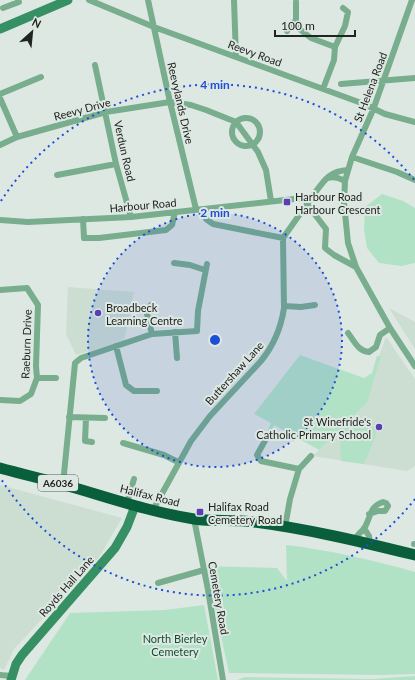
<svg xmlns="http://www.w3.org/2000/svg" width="415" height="680" font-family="Lato,sans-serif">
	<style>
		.built { fill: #ccddd2 }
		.green { fill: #b1e2c5 }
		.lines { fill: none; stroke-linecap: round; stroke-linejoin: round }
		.street { stroke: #78ad8e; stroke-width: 6 }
		.secondary { stroke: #379064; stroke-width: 9 }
		.highway { stroke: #095f3c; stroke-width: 11 }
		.ring { fill: none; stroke: #1d4ed8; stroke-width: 2; stroke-dasharray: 2 4 }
		.poi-dot { fill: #5a3eb6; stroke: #dee8e2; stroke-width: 1.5 }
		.labels { text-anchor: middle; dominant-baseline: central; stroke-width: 4; stroke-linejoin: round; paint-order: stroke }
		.shield { fill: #dee8e2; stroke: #595f5c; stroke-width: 1 }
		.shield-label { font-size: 10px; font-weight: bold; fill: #202422 }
		.street-label { font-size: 11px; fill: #202422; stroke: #dee8e2 }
		.poi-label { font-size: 11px; fill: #202422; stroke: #dee8e2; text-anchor: start }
		.park-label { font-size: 11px; fill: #0f4d31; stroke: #dee8e2 }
		.centre { fill: #1d4ed8; stroke: #dee8e2; stroke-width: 2 }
		.ring-label { font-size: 12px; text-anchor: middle; font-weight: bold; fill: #1d4ed8; stroke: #dee8e2; stroke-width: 4; stroke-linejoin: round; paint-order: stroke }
	</style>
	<rect width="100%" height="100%" fill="#dee8e2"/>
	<!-- built -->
	<path class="built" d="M68 287 134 292 124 341 76 355 66 334Z
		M389 308 415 322V349Z
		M386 337 415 379V466L407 471 313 456 367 403 379 356Z
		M0 485 122 518 98 559 14 649 4 670 0 668Z"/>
	<!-- green -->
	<path class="green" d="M382 194 403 201 415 208V263L401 266 379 263 367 248 364 229 365 207Z
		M300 355 364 378 372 373 377 356H381L367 403 319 450 274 425 270 435 267 433 271 423 254 414Z
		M356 418 376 428 375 430 377 432 364 464 341 461 340 433Z
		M286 545C329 550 373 560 415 572V674L381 675 229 673 206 566 277 568 287 581Z
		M204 605 218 680H25L70 613 165 610Z
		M415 676V680H237L245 677 372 679Z"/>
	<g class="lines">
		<!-- street -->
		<path class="street" d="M89 0 154 27 364 104 385 114 415 122
			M148 0 170 102 196 209
			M234 0 236 57
			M412 0 373 110 352 157 345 181 344 203 348 243 356 267 390 328 415 366
			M3 8 19 2 18 0
			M293 24 311 38 335 47
			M287 31 296 20V2
			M95 65 116 164 131 217
			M341 84 415 78
			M323 89 334 60 335 47 345 26 348 12 343 8
			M0 94 41 77
			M0 98 17 137
			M232 132a14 14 0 1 1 28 0a14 14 0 1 1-28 0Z
			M0 145 17 137 106 112 170 102 191 105 206 110 236 122 258 152 266 170 271 201
			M352 157 397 172 415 180
			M57 175 116 164
			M328 178C334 176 339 178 345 181
			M307 204 326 229 325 248 334 255 356 267
			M202 209 206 219 213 224 283 238
			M83 219 84 238H99L166 230 172 225 175 212
			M0 220 28 222 131 217 312 197C323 182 328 171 348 170
			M174 263 190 265 205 270
			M0 290 27 288 38 305 36 366 37 378 31 394 20 401 0 400
			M151 305 146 310 152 334
			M284 306 301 307 315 305
			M175 332 177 358
			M348 333C355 342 358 351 369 352L376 347 380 335 390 328
			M116 346 126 385 134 391H157
			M37 378H56
			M69 417 105 418
			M86 418 85 441 92 442
			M267 437 257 455 261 461 299 469
			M123 443 164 455 178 462
			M63 484 75 363 81 358 152 334 197 331 198 311 207 264
			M127 503 134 479
			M153 510 191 441 210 416 261 361C274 345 281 328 284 308L283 238 312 197
			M195 519V524L208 590 223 680
			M285 527 290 499 299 469 311 456
			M364 528 369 536 370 544
			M355 540C357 534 362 532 365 527 371 516 370 506 383 502L386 503 388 506 385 511H378L369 514
			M414 544H415
			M158 583 204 570
			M0 675 12 676"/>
		<!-- secondary -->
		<path class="secondary" d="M0 29 68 0
			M11 680 16 664 22 655 115 548 127 527 135 506"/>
		<!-- highway -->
		<path class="highway" d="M0 468C22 474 43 479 65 485 107 497 150 512 194 519 214 522 234 519 254 522 309 529 362 542 415 555"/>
	</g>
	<!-- distance rings -->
	<circle cx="215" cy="340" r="127" fill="#1d4ed8" fill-opacity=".12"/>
	<g class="ring">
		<circle cx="215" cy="340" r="127"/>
		<path d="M415 499A255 255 0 0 1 1 479M1 201A255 255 0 0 1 415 181"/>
	</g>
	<!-- markers -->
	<g class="poi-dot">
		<rect x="283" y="198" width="8" height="8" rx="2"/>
		<circle cx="98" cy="313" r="4"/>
		<circle cx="379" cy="427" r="4"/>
		<rect x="196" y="508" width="8" height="8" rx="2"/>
	</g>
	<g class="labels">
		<!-- shield labels -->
		<rect class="shield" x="38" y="475" width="40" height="16" rx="3"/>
		<g class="shield-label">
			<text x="58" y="483">A6036</text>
		</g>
		<!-- street labels -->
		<g class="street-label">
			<text transform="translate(255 53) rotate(20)">Reevy Road</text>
			<text transform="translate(370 87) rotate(-69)">St Helena Road</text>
			<text transform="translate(181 103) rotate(77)">Reevylands Drive</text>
			<text transform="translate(82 109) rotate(-15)">Reevy Drive</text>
			<text transform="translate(125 151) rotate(77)">Verdun Road</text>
			<text transform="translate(143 205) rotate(-5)">Harbour Road</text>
			<text transform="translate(26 344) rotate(-88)">Raeburn Drive</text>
			<text transform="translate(234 373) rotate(-48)">Buttershaw Lane</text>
			<text transform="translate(150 495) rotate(14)">Halifax Road</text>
			<text transform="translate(66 586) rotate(-49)">Royds Hall Lane</text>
			<text transform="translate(219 598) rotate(80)">Cemetery Road</text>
		</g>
		<!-- poi labels -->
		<g class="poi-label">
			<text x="295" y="196">Harbour Road<tspan x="295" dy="13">Harbour Crescent</tspan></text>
			<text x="106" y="307">Broadbeck<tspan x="106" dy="13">Learning Centre</tspan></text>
			<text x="371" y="421" text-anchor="end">St Winefride's<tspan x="371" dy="13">Catholic Primary School</tspan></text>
			<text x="208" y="506">Halifax Road<tspan x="208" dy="13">Cemetery Road</tspan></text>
		</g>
		<!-- park labels -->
		<g class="park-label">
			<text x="175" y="638">North Bierley<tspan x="175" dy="13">Cemetery</tspan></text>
		</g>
	</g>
	<circle cx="215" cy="340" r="6" class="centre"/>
	<g class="ring-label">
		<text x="215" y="89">4 min</text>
		<text x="215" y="217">2 min</text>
	</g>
	<!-- north arrow -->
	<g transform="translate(32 32) rotate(27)" stroke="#dee8e2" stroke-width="3" paint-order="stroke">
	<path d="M0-3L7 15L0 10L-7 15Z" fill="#202422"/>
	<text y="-6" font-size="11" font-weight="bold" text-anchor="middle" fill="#202422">N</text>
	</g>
	<!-- scale -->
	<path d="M275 30v6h80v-6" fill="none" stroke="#202422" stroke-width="2"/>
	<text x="281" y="30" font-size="12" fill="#202422" stroke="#dee8e2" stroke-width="3" paint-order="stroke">100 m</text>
</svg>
